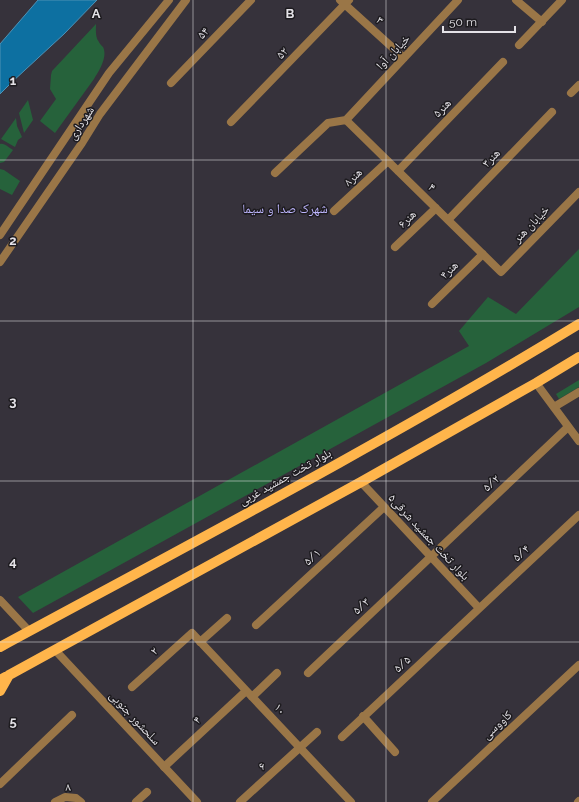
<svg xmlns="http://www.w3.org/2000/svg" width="579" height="802" font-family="Raleway,'Noto Naskh Arabic',sans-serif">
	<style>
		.green { fill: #26623b }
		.water { fill: #0d70a1; stroke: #4e92b6 }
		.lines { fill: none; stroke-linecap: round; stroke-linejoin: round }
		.minor { stroke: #9a7647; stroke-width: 8 }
		.tertiary { stroke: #9a7647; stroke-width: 8 }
		.primary { stroke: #ffb54b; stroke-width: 10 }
		.grid { fill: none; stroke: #e4e2e7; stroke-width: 1; stroke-opacity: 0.55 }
		.labels { text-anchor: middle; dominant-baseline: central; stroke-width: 3; stroke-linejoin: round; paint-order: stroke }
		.street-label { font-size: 12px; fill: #e4e2e7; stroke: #1d1b1f }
		.neighbourhood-label { font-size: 13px; fill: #bdb5fd; stroke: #1d1b1f }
		.grid-label { font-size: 13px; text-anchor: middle; font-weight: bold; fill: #e4e2e7; stroke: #1d1b1f; stroke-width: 3; stroke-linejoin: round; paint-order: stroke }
	</style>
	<rect width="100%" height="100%" fill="#36323b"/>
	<!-- green -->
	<path class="green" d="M96 24C96 30 95 37 99 42 99 43 102 46 103 47 108 57 99 71 94 79L55 133 40 121 56 99 50 89 51 75 52 71Z
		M28 100 33 120 24 133 19 113Z
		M16 118 17 126 22 137 18 140 15 147 1 139Z
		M0 144C5 143 9 148 13 150L4 162 0 163Z
		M0 169 4 170 20 181 12 195 0 189Z
		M579 249V307L486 363 33 613 18 597 469 346 459 331 488 297 516 314Z
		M579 380V387L559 399 556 394Z"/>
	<!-- water -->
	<path class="water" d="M38 0H97L64 34 12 82 0 94V44Z"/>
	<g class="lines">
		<!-- minor -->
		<path class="minor" d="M340 0 404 58
			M516 0 542 22
			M519 45 562 0
			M171 83 251 0
			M571 93 579 85
			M346 120 501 272 579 192
			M346 120 458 0
			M231 122 349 0
			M398 171 503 62
			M275 173 328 123 346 120
			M334 211 388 161
			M448 220 552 112
			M395 247 436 208
			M432 304 483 254
			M554 407 579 392
			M361 482 479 608
			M256 625 384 507
			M200 642 227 618
			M308 673 568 427
			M132 687 192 633 351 802
			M252 697 277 673
			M363 716 395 752
			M342 737 579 515
			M164 767 246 691
			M0 784 72 715
			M55 802 65 797 76 798 81 802
			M136 802 147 792
			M240 802 317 732
			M432 802 579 665
			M578 802 579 801"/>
		<!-- tertiary -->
		<path class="tertiary" d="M0 235 109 73 169 0
			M0 262 82 143 100 114 186 0
			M536 383 579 441
			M0 600 29 631
			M55 650 197 802"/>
		<!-- primary -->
		<path class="primary" d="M0 647C194 542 390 439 579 324
			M0 680 361 482 536 383 579 357
			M0 691 9 675"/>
	</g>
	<!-- grid -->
	<path class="grid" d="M193 0V802M386 0V802M0 160H579M0 321H579M0 481H579M0 642H579"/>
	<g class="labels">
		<!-- street labels -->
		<g class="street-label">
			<text transform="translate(380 20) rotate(42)">۳</text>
			<text transform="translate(203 33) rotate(-46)">۵۴</text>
			<text transform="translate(393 52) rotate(-47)">خیابان آوا</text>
			<text transform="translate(282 53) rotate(-46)">۵۲</text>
			<text transform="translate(442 108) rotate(-46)">هنر۵</text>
			<text transform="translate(81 123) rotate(-57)">شهرداری</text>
			<text transform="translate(491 158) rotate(-46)">هنر۳</text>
			<text transform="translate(353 177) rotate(-43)">هنر۸</text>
			<text transform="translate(432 187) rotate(45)">۴</text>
			<text transform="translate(407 219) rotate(-44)">هنر۶</text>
			<text transform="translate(531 224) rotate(-46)">خیابان هنر</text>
			<text transform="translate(449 270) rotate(-44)">هنر۴</text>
			<text transform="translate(285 477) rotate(-29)">بلوار تخت جمشید غربی</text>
			<text transform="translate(491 483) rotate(-43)">۵/۲</text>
			<text transform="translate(429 537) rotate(47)">بلوار تخت جمشید شرقی۵</text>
			<text transform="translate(521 553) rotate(-43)">۵/۴</text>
			<text transform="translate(312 557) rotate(-43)">۵/۱</text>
			<text transform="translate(361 606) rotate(-43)">۵/۳</text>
			<text transform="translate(154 651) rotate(-42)">۲</text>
			<text transform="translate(402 664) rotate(-43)">۵/۵</text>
			<text transform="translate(280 709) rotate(47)">۱۰</text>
			<text transform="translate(135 718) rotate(47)">سلحشور جنوبی</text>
			<text transform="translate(197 720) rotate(-43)">۴</text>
			<text transform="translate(497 725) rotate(-43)">کاووسی</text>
			<text transform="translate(262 766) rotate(-43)">۶</text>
			<text transform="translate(68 787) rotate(-1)">۸</text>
		</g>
		<!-- neighbourhood labels -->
		<g class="neighbourhood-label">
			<text x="285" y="208">شهرک صدا و سیما</text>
		</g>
	</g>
	<g class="grid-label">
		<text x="96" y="18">A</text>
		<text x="290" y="18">B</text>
		<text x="13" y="85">1</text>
		<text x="13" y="245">2</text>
		<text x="13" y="406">3</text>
		<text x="13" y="566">4</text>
		<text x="13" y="726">5</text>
	</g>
	<!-- scale -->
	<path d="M443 26v6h72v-6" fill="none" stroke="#e4e2e7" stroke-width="2"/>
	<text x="449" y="26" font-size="12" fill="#e4e2e7" stroke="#1d1b1f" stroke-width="3" paint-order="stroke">50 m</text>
</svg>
